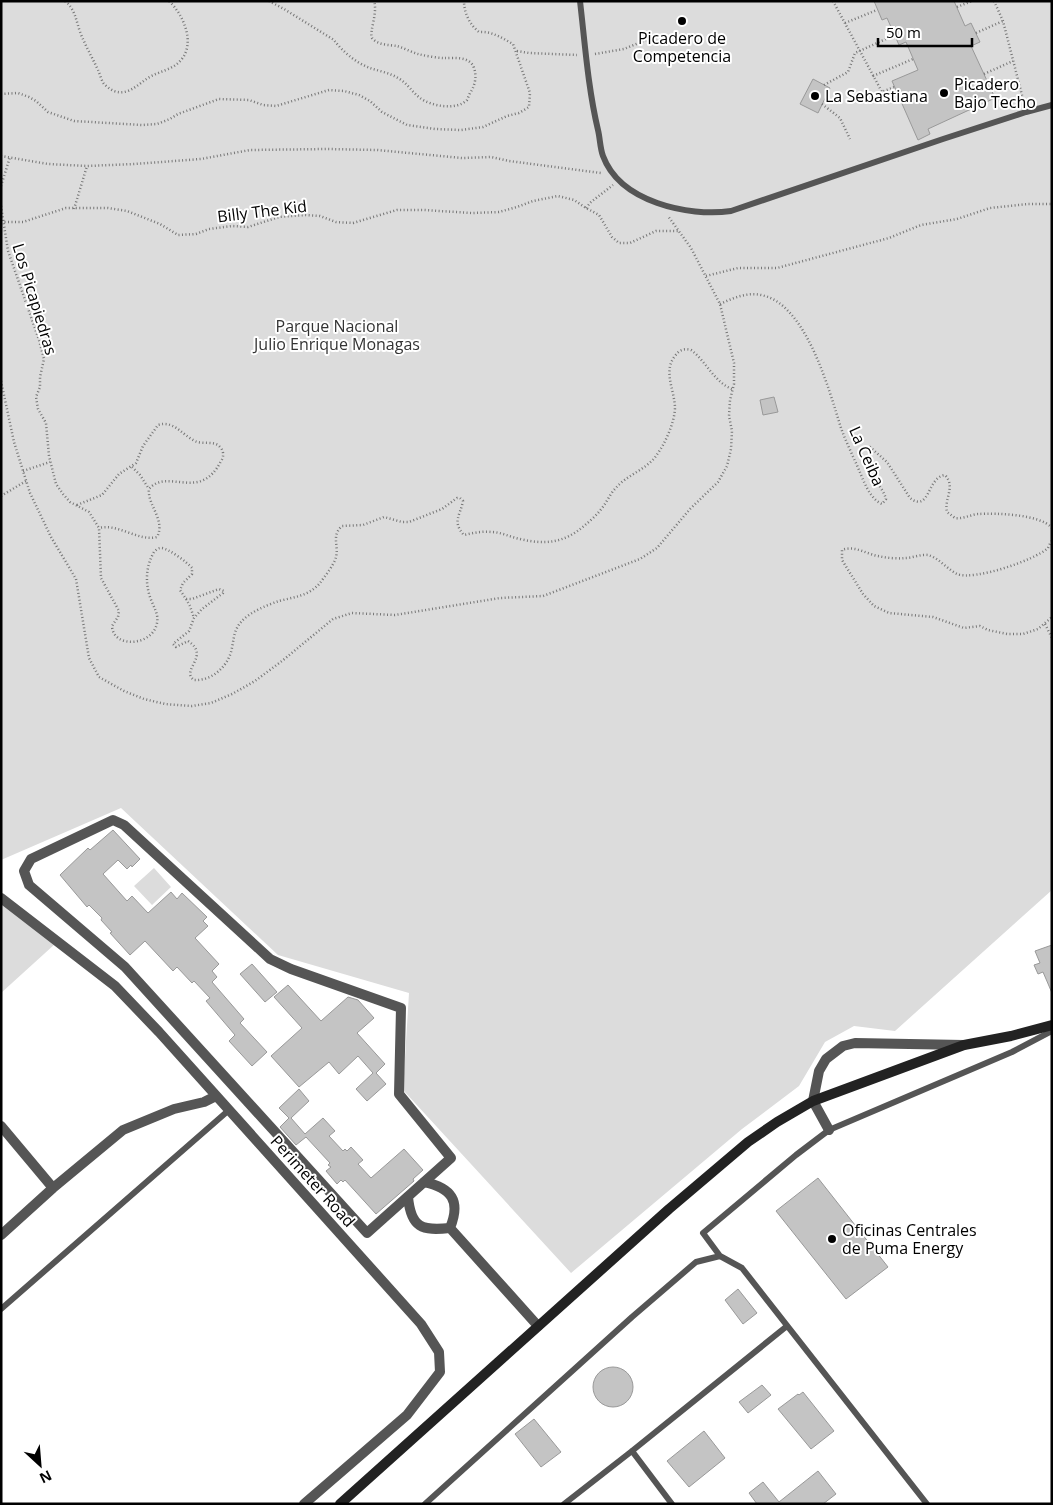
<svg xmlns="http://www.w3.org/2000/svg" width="1053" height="1505" font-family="'Open Sans',sans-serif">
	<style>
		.green { fill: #dcdcdc }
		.building { fill: #c4c4c4; stroke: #999 }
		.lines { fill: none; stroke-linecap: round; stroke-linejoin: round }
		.path { stroke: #777; stroke-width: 2.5; stroke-dasharray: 1 2.5; stroke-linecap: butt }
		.lane { stroke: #555; stroke-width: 6 }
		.street { stroke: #555; stroke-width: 10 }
		.secondary { stroke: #222; stroke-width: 10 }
		.poi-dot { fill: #000; stroke: #fff; stroke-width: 2 }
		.labels { text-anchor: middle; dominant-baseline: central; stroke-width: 4; stroke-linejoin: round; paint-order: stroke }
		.poi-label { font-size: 16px; fill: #000; stroke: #fff; text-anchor: start }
		.street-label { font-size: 16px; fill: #000; stroke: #fff }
		.park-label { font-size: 16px; fill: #333; stroke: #fff }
	</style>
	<rect width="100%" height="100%" fill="#fff"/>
	<!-- green -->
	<path class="green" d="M1 1H1052V890L895 1031 854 1026 825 1042 799 1086 742 1129 571 1273 403 1090 409 993 278 955 121 808 1 860Z
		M154 868 171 887 152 905 134 886Z
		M1 896 55 944 1 993Z"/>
	<!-- building -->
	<path class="building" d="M874 1H954L965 26 971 23 980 42 971 46 995 98 928 129 930 134 918 140 892 81 918 70 906 42 899 45 887 18 882 20Z
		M813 79 830 88 818 113 800 104Z
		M774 397 778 412 763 415 760 400Z
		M113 830 140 859 132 867 131 865 127 869 118 860 103 874 127 901 132 896 148 913 171 892 177 899 182 893 207 917 203 921 208 926 195 938 219 964 212 971 217 977 212 982 244 1019 240 1023 267 1052 252 1066 229 1041 235 1035 206 1001 210 998 194 981 192 983 177 967 173 971 145 941 130 955 110 933 112 932 101 920 102 918 89 905 87 907 60 875 88 848 90 850Z
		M1052 945V993L1043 972 1038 974 1034 965 1040 963 1035 951Z
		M252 964 277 992 265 1002 240 974Z
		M288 985 321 1021 348 997 358 1000 374 1018 357 1033 385 1064 376 1073 386 1084 367 1101 356 1089 373 1073 358 1056 339 1074 329 1062 299 1087 271 1056 302 1028 274 997Z
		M299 1089 309 1101 291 1118 305 1134 323 1118 335 1131 329 1136 343 1151 345 1149 347 1151 351 1147 363 1160 358 1164 371 1178 404 1149 423 1170 413 1179 414 1181 376 1214 345 1180 343 1182 341 1180 337 1184 326 1171 331 1167 328 1165 330 1163 306 1137 296 1145 280 1127 289 1118 279 1108Z
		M818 1178 888 1267 846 1299 776 1211Z
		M738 1289 757 1313 743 1324 725 1300Z
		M593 1387a20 20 0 1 1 40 0a20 20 0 1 1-40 0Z
		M762 1385 771 1395 748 1413 739 1402Z
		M803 1392 834 1431 811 1449 778 1409 798 1394 799 1395Z
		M534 1419 561 1452 541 1467 515 1434Z
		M704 1431 725 1458 689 1487 667 1461Z
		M818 1471 836 1494 823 1504H757L749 1493 763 1482 779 1502Z"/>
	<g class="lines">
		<!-- path -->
		<path class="path" d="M65 1C75 9 76 20 80 32 85 45 92 57 98 70 100 74 101 80 104 84 106 86 111 90 114 91 128 96 137 85 148 78 159 71 173 70 181 60 196 43 183 14 169 1
			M269 1 284 9 334 40C342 51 356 63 370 68 379 71 390 73 398 78 407 83 412 92 420 98 431 106 456 111 467 100 468 98 469 95 470 93 475 86 477 76 474 68 470 56 454 58 445 58 437 58 426 56 418 54 411 52 404 48 397 46 390 45 377 45 372 38 369 32 378 13 374 1
			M833 1 882 92 894 87
			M994 1 1003 21 1024 103
			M957 7 972 1
			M845 23 877 10
			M976 33 1003 21
			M517 51 529 53 577 55
			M595 54 624 49 646 40
			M984 74 1013 61
			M873 76 913 59
			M824 85 848 72 855 53 895 35
			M1 94 18 93 29 97 36 101 48 112 74 121 142 125 157 124 170 119 178 114 219 99 249 100 263 105 276 106 329 90 344 91 359 95 370 101 382 112 407 125 435 129 461 130 483 127 507 116 519 113 529 107 530 93 513 44C502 38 492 31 479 32 470 25 464 13 464 1
			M822 104 840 118 850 139
			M1 156 48 164 87 166 134 164 201 159 250 150 327 149 377 150 462 158 491 157 509 161 601 173
			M1 186 10 157
			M1 206 8 251 39 340 44 359 40 377V387L36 397 38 409 46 423 49 456 56 484 63 494 70 502 89 512 99 528 101 578 119 611 118 617 112 626C113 649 153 646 157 623 159 614 153 606 150 597 145 582 146 566 154 552 156 550 158 548 161 548 168 548 187 562 192 568V574L183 583 180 590 186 599H192L219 589 224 591 223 593 202 609 194 618 189 631 173 644 176 647 188 641C211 656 180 670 194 680 210 681 226 669 231 652 234 641 233 630 242 621 250 612 267 605 279 601 294 597 309 596 320 583 325 576 334 565 336 557 339 545 331 536 342 526L363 525 384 517 402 522H409L442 509 457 498H460L463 501C460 516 452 522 464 535 473 533 482 531 491 532 501 532 510 537 520 539 545 545 564 543 584 526 590 521 597 515 602 508 607 502 610 494 615 489 626 475 646 470 656 456 665 444 675 422 675 407 674 389 663 371 675 356 679 350 684 348 691 350 706 361 714 382 732 389
			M586 208 591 202 613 185
			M74 209 87 166
			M1 222H23L66 208H108L127 211 160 224 178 235 196 234 209 229 232 226 248 227 279 217 305 215 320 216 336 222 353 223 397 210H424L472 213 499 212 517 207 533 201 558 196 574 200 586 208 599 215 612 237 619 243H630L656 231H678
			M706 276 738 268H777L889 238 921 225 957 219 990 208 1028 204H1052
			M720 304C733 298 747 292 761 295 806 303 829 390 841 428 846 442 853 456 859 470 864 482 870 499 882 504L886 499C881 481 860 470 861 449L870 447 887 462 910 498C930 513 927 477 945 475 956 487 944 498 947 512L955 518C963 519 970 515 978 514 996 513 1040 514 1052 528
			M1 381 14 442 30 493 51 537 76 579 89 658 99 677 124 691 144 699 165 704 192 706 211 703 232 694 255 681 282 661 333 619 352 613 395 615 500 598 543 596 640 559 657 548 690 509 718 482 727 466 731 449 732 431 729 416 730 400 734 384V363L720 304 691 248 668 216
			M132 467 140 475 149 489
			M23 471 50 462
			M1 496 26 481
			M77 505 102 495 119 474 136 463 143 446 158 425C174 420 182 435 195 441 203 445 214 440 220 447 224 451 224 457 221 461 200 503 168 467 149 489 147 505 166 520 157 537 139 542 118 523 99 528
			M1052 541C1050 543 1049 546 1048 548 1035 560 974 581 957 574 947 569 939 558 928 555 921 554 913 558 905 558 897 559 887 558 878 556 866 554 855 545 842 550V560L863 594 874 606 889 613 933 617 964 628 980 626 988 630 1007 634H1023L1038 629 1052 617
			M186 599 190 606 194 618
			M1045 624 1052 638"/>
		<!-- lane -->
		<path class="lane" d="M580 1C585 44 588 88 598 130 600 138 600 148 603 156 620 202 688 217 731 211L943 139 1026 112 1052 105
			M1 1309 229 1110
			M632 1451 672 1504
			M425 1504 632 1317 696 1262 720 1256
			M564 1504 632 1451 787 1326
			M927 1504 742 1268 720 1256 703 1233 796 1155 829 1130 1012 1052 1052 1031"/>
		<!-- street -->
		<path class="street" d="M113 820 124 825 270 959 291 969 401 1008 399 1094 451 1158 367 1233 125 967 29 885 24 871 31 859Z
			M1 898 115 986 159 1032 421 1324 439 1352 440 1372 407 1415 304 1504
			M1 1126 53 1188
			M829 1130 813 1101 819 1071 826 1059 843 1046 855 1043 964 1045
			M424 1182C452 1188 461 1201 450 1228
			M408 1197C411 1228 422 1231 450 1228
			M450 1228 538 1326
			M1 1235 53 1188 123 1130 174 1109 204 1102 216 1096"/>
		<!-- secondary -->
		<path class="secondary" d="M340 1504 669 1209 748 1142 777 1122 813 1101 964 1045 1011 1036 1052 1025"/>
	</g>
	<!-- markers -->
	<g class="poi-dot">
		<circle cx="682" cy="21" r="5"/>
		<circle cx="944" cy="93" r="5"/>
		<circle cx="815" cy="96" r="5"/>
		<circle cx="832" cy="1239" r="5"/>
	</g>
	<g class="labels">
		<!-- poi labels -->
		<g class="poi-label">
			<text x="682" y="38" text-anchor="middle">Picadero de<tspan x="682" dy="18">Competencia</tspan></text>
			<text x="954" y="84">Picadero<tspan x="954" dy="18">Bajo Techo</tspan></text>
			<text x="825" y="96">La Sebastiana</text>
			<text x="842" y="1230">Oficinas Centrales<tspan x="842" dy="18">de Puma Energy</tspan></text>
		</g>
		<!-- street labels -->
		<g class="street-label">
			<text transform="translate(262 211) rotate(-7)">Billy The Kid</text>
			<text transform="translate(35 299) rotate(73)">Los Picapiedras</text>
			<text transform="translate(867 456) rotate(66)">La Ceiba</text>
			<text transform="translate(313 1181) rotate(48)">Perimeter Road</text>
		</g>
		<!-- park labels -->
		<g class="park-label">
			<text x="337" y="326">Parque Nacional<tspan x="337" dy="18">Julio Enrique Monagas</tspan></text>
		</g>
	</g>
	<!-- border -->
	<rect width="1053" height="1505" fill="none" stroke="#000000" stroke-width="5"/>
	<!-- north arrow -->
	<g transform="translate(40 1465) rotate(154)" stroke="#ffffff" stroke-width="4" paint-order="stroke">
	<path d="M0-4L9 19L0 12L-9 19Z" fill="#000000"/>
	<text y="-8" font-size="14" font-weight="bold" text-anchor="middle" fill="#000000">N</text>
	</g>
	<!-- scale -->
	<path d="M878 38v8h94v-8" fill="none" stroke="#000000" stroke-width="2.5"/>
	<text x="886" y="38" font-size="15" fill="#000000" stroke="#ffffff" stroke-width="4" paint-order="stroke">50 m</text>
</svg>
